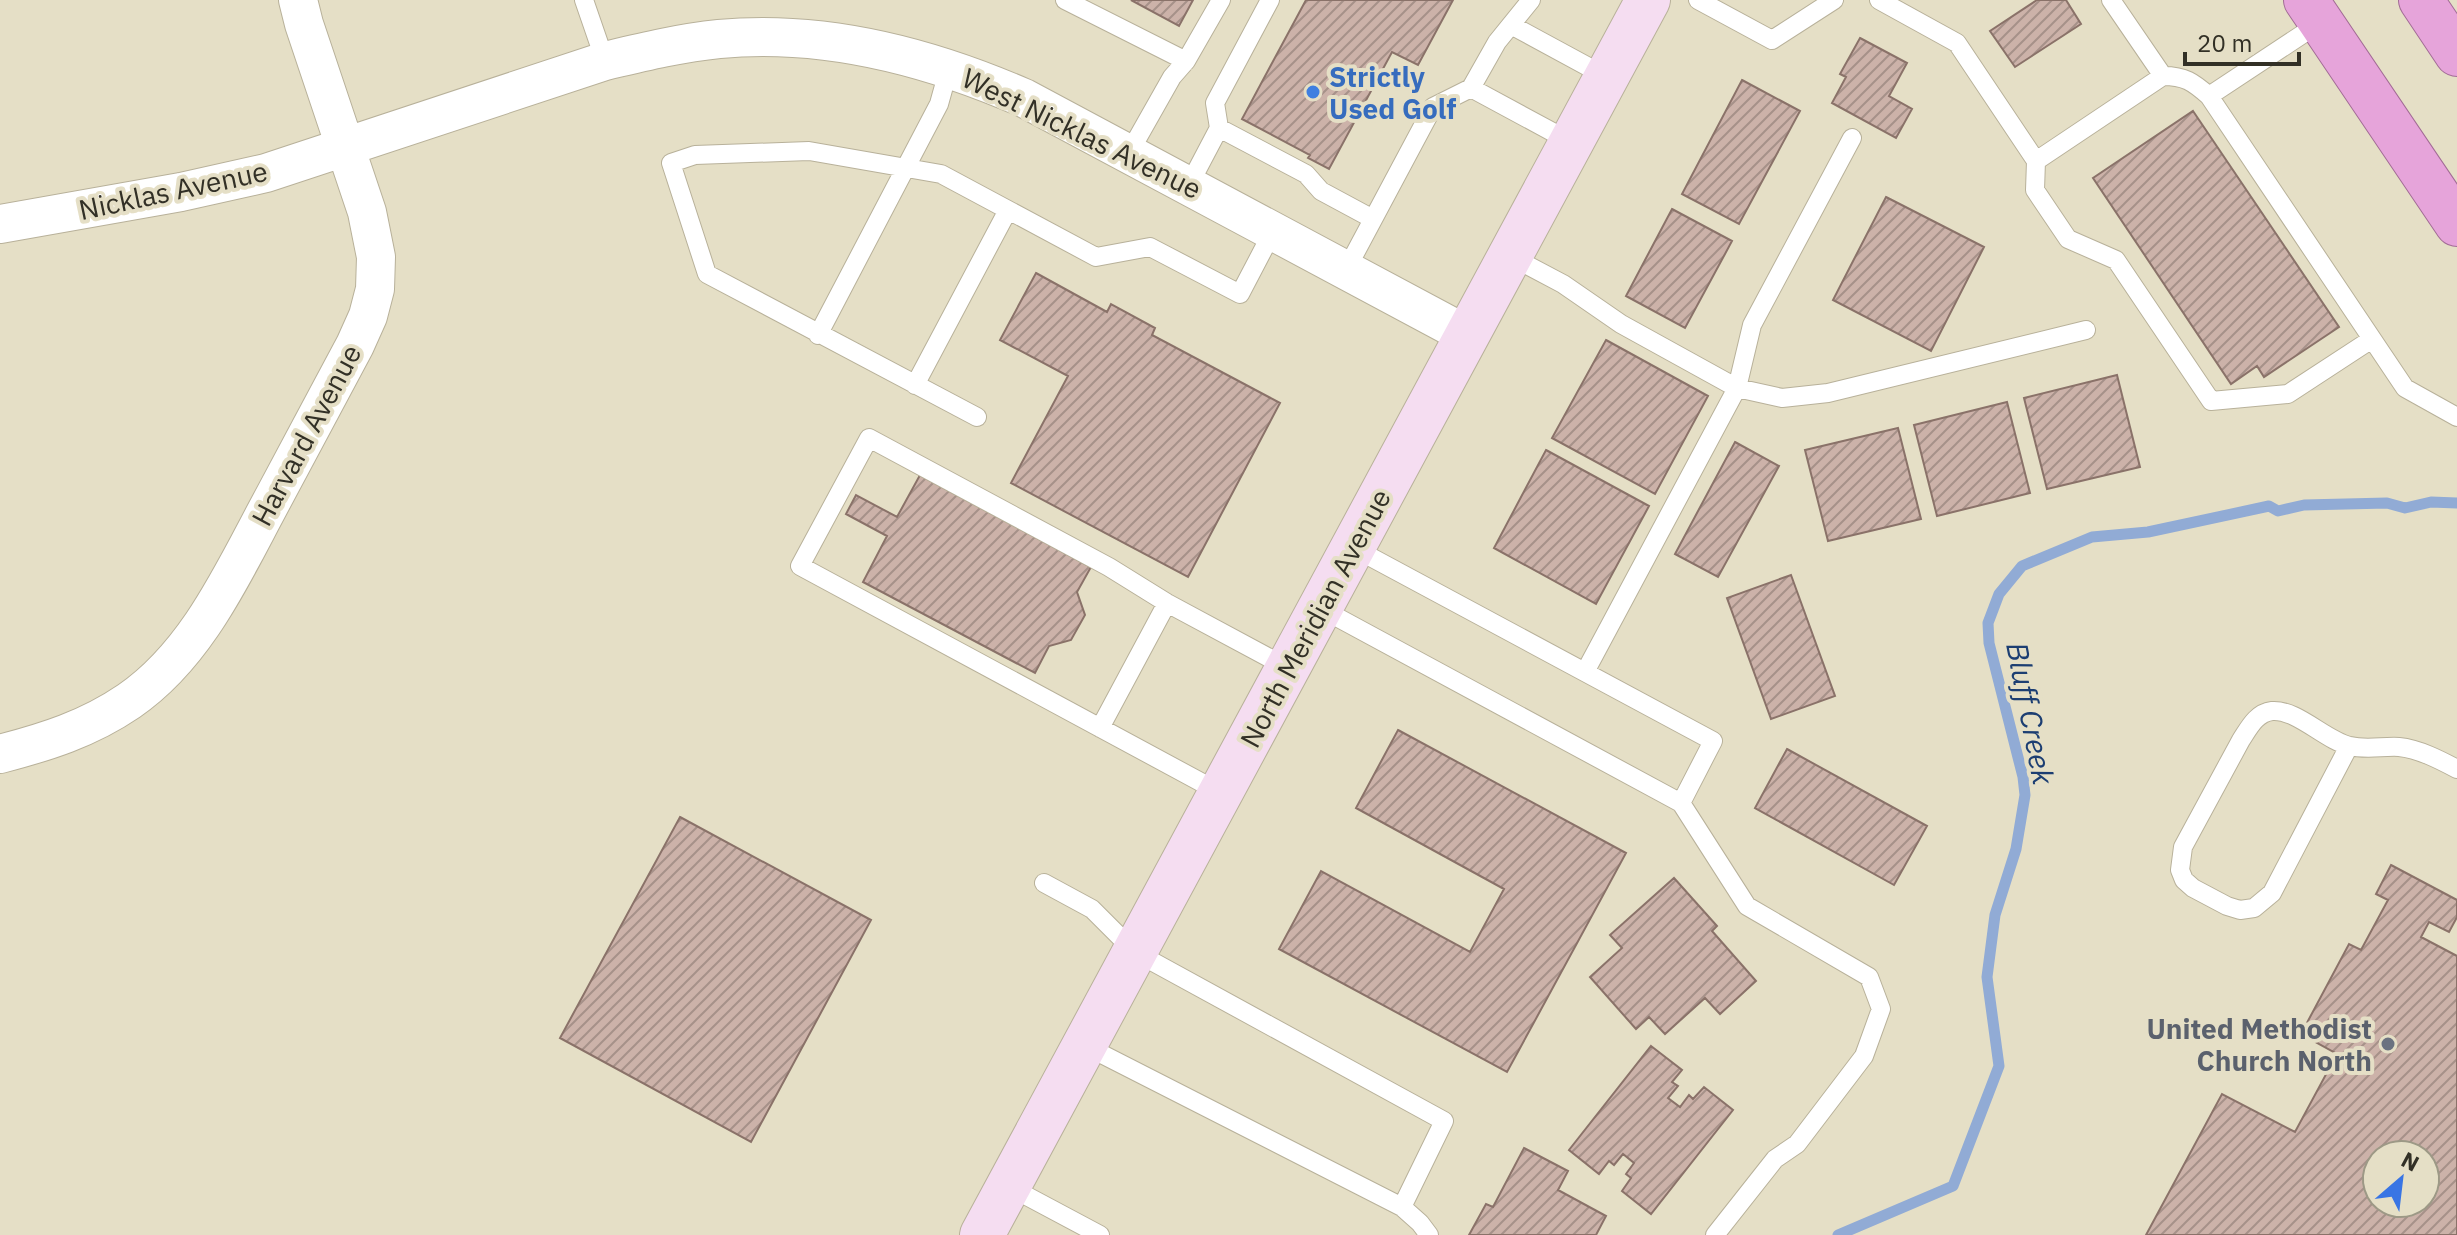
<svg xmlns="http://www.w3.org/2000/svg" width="2457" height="1235" font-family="'IBM Plex Sans',sans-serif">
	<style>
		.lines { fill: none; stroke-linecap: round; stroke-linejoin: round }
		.stream { stroke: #91abd5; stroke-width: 11 }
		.building { fill: url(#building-hatch); stroke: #8a7269; stroke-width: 2; fill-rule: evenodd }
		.service-casing { stroke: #b8b19a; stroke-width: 20 }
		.minor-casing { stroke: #b8b19a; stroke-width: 40 }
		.secondary-casing { stroke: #b8b19a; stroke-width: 46 }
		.trunk-casing { stroke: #a26c95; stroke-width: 46 }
		.service { stroke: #fff; stroke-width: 18 }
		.minor { stroke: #fff; stroke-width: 38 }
		.secondary { stroke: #f5ddf1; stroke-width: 44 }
		.trunk { stroke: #e6a4da; stroke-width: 44 }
		.shop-dot { fill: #3f7fe0; stroke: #e5dfc6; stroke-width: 3 }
		.worship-dot { fill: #6b7280; stroke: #e5dfc6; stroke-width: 3 }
		.labels { text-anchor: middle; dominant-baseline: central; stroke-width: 8; stroke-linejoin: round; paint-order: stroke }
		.shop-label { font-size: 28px; font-weight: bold; fill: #366cbe; stroke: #e5dfc6; text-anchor: start }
		.street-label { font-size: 28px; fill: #323026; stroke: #e5dfc6 }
		.worship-label { font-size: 28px; font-weight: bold; fill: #5b616d; stroke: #e5dfc6; text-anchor: end }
		.water-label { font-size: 30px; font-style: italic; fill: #1c3e72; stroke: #e5dfc6 }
	</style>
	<defs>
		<pattern id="building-hatch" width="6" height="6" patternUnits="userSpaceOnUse" patternTransform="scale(2)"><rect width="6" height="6" fill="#ccb2a9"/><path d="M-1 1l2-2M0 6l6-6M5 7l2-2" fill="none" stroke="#a69189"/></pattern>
	</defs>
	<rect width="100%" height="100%" fill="#e5dfc6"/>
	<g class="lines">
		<!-- stream -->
		<path class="stream" d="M1838 1235 1953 1186 1999 1066 1987 977 1995 915 2016 849 2025 795 2023 777 1989 643 1988 623 1999 594 2022 566 2092 537 2148 532 2269 506 2278 511 2304 505 2387 503 2405 508 2431 502 2457 503"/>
	</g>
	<!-- building -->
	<path class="building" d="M1131 0H1193L1179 26Z
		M1306 0H1453L1418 65 1392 52 1329 169 1308 158 1310 155 1242 119Z
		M2037 0H2066L2081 24 2015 67 1990 31Z
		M1860 38 1907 63 1889 96 1912 109 1896 138 1832 103 1846 77 1840 74Z
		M1742 80 1800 111 1739 224 1682 194Z
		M2193 111 2339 327 2264 377 2257 366 2231 384 2093 178Z
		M1886 197 1984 247 1931 351 1833 300Z
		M1672 209 1732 241 1685 328 1626 296Z
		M1036 273 1107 312 1111 304 1155 328 1152 335 1280 403 1188 577 1011 483 1068 376 1000 340Z
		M1606 340 1708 396 1655 494 1552 438Z
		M2117 375 2140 467 2047 489 2024 398Z
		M2007 402 2030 493 1937 516 1914 425Z
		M1898 428 1921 519 1828 541 1805 450Z
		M1735 442 1779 466 1718 577 1675 554Z
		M1546 450 1649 506 1596 604 1494 548Z
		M920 475 1091 567 1077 592 1085 615 1071 640 1049 646 1035 673 863 582 887 536 846 514 856 495 897 517Z
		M1791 575 1835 696 1771 719 1727 598Z
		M1398 730 1626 853 1507 1072 1279 949 1321 871 1470 952 1504 889 1356 808Z
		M1787 749 1927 826 1894 885 1755 808Z
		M680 817 871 920 751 1142 560 1038Z
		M2391 865 2457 900V917L2449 932 2429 922 2421 937 2457 956V1235H2146L2222 1094 2295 1132 2337 1054 2301 1034 2349 944 2361 950 2388 900 2376 894ZM2377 1155H2425V1203H2377Z
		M1674 878 1717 926 1712 931 1756 981 1720 1014 1705 998 1665 1034 1649 1017 1636 1029 1590 977 1622 948 1610 935Z
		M1651 1046 1682 1070 1672 1082 1678 1086 1668 1098 1680 1107 1689 1095 1693 1099 1704 1087 1733 1110 1651 1214 1622 1191 1631 1178 1626 1174 1634 1163 1623 1154 1614 1165 1609 1161 1599 1174 1569 1150Z
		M1524 1148 1568 1171 1558 1190 1606 1216 1596 1235H1469L1486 1204 1493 1207Z"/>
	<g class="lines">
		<!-- service casing -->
		<g class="service-casing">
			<path id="service" d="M584 0 605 61
				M1065 0 1186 61
				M1698 0 1772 40 1834 0
				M1879 0 1957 43 2036 161 2163 76
				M2111 0 2163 76C2185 76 2193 82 2209 96L2405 388 2457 417
				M1511 25 1607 77
				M1471 88 1571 142
				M2209 96 2321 22
				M1219 128 1306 174 1321 191 1373 219
				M1129 153 1172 77 1186 61 1221 0
				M2036 161 2035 190 2068 239 2116 260 2211 401 2288 394 2372 339
				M1189 185 1219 128 1215 103 1270 0
				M1510 256 1563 284 1621 324 1737 388 1782 398 1828 393 2086 330
				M1346 270 1433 107 1471 88 1497 42 1531 0
				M818 335 939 104 949 68
				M915 385 1008 210
				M977 417 707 274 671 163 695 155 809 151 941 174 1096 257 1150 247 1240 294 1273 231
				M1352 547 1713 741 1681 803 1747 906 1869 977 1881 1009 1864 1056 1797 1144 1775 1159 1715 1235
				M1320 608 1681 803
				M1585 672 1737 388 1752 325 1852 138
				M1100 728 1167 603
				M2349 746 2272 893 2254 908 2240 910 2227 906 2193 888 2184 880 2180 870 2183 847 2241 740C2249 728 2256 713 2272 711 2297 709 2326 741 2350 746 2365 750 2384 746 2399 747 2419 749 2440 760 2457 769
				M1221 793 800 566 869 438 1109 567 1167 603 1288 668
				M1044 883 1092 909 1135 952 1444 1121 1402 1207 1084 1045
				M1008 1186 1100 1235
				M1402 1207 1420 1223 1429 1235"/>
		</g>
		<!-- minor casing -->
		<g class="minor-casing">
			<path id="minor" d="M0 224 181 192 266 173 605 61C643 52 680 43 719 39 824 29 930 57 1024 98L1467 335
				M0 754C46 742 88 729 129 701 196 655 232 575 269 506 298 452 326 399 355 345L368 316 375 289 376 257 367 212 304 24 298 0"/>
		</g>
		<!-- secondary casing -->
		<g class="secondary-casing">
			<path id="secondary" d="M982 1235 1648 0"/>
		</g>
		<!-- trunk casing -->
		<g class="trunk-casing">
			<path id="trunk" d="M2306 0 2457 224
				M2421 0 2457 54"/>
		</g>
		<!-- service -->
		<use href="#service" class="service"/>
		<!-- minor -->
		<use href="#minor" class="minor"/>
		<!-- secondary -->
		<use href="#secondary" class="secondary"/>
		<!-- trunk -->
		<use href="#trunk" class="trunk"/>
	</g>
	<!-- markers -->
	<circle class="shop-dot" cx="1313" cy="92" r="8"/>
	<circle class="worship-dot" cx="2388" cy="1044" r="8"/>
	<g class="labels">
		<!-- shop labels -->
		<g class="shop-label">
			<text x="1329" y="76">Strictly<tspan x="1329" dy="32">Used Golf</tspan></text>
		</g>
		<!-- street labels -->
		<g class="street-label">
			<text transform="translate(1082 133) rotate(26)">West Nicklas Avenue</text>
			<text transform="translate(173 190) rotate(-12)">Nicklas Avenue</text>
			<text transform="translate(306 435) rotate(-62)">Harvard Avenue</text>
			<text transform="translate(1315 618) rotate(-62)">North Meridian Avenue</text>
		</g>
		<!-- worship labels -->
		<g class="worship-label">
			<text x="2372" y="1028">United Methodist<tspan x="2372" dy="32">Church North</tspan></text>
		</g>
		<!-- water labels -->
		<g class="water-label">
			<text transform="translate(2031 713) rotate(79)">Bluff Creek</text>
		</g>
	</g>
	<!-- north arrow -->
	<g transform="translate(2401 1179) rotate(28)"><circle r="38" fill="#e5dfc6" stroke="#9d9986" stroke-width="2"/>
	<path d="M0-6L14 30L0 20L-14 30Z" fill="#3975e4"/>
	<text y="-12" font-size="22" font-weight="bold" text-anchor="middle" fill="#323026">N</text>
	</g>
	<!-- scale -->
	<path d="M2185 52v12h114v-12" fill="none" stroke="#323026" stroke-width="4"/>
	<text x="2197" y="52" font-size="24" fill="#323026" stroke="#e5dfc6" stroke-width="6" paint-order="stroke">20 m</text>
</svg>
